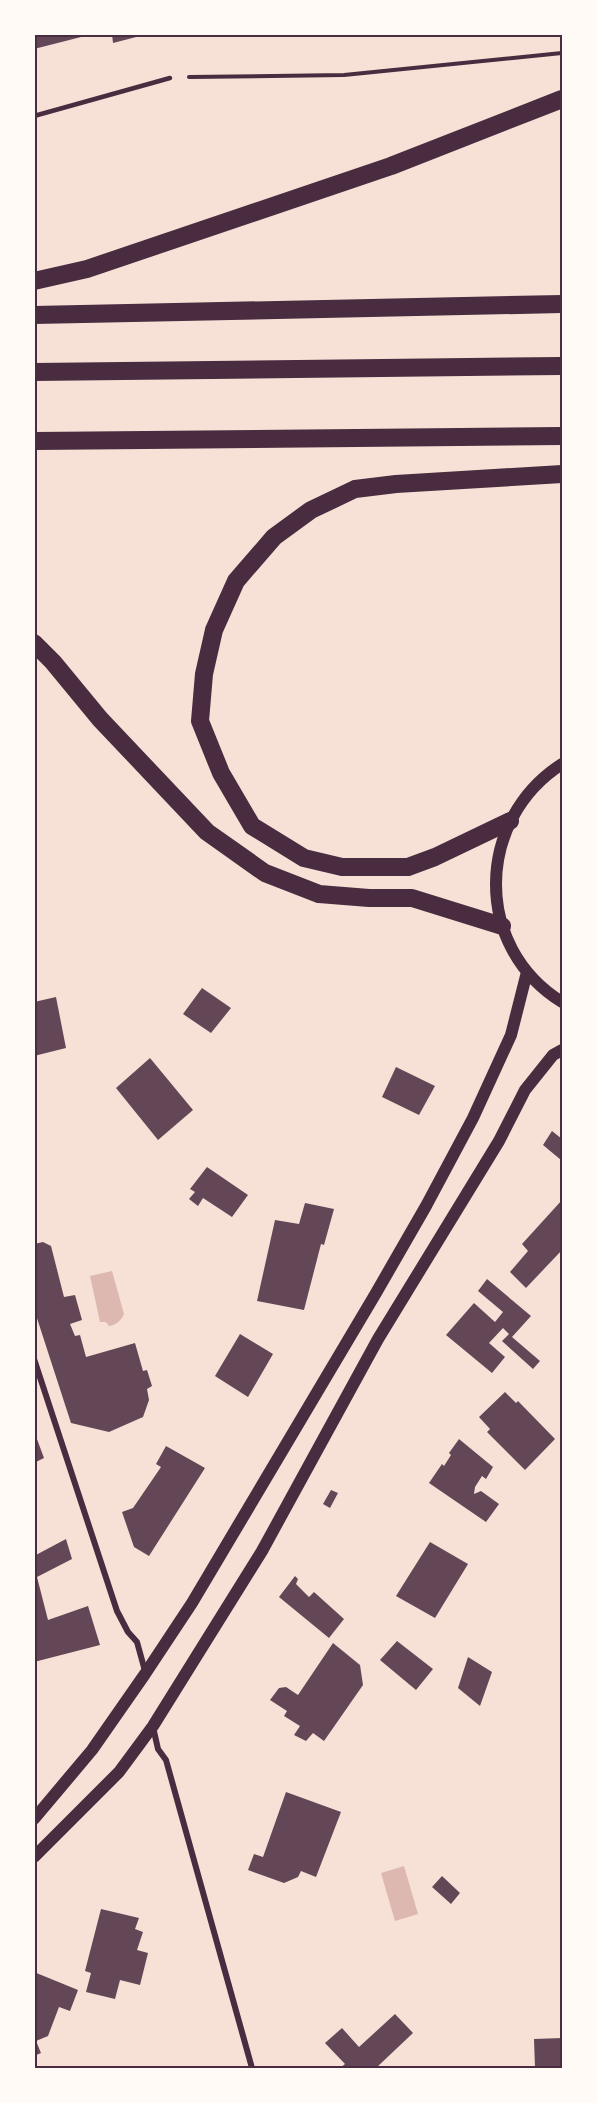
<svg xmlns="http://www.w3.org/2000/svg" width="597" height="2103" font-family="Bitter,serif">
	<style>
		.water { fill: #dcb8b0 }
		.building { fill: #644757 }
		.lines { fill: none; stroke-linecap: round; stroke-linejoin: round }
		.path { stroke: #4a2c40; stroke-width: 4 }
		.service { stroke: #4a2c40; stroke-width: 4.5 }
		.minor { stroke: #4a2c40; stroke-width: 6 }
		.secondary { stroke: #4a2c40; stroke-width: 12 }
		.motorway { stroke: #4a2c40; stroke-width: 18 }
		.neatline { fill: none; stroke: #4a2c40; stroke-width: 2 }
	</style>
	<rect width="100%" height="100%" fill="#f7e1d7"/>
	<!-- water -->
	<path class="water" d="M112 1271 124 1314C121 1321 116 1325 109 1326L106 1322H100L90 1276Z
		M404 1866 418 1914 395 1921 381 1873Z"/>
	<!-- building -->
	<path class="building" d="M34 34H89V35L34 49Z
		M112 34H144V35L113 43Z
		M202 988 231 1008 211 1033 183 1014Z
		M56 997 66 1048 34 1056V1002Z
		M150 1058 193 1110 158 1140 116 1088Z
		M396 1067 435 1086 419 1115 382 1097Z
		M552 1131 562 1139 561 1160 543 1145Z
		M207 1167 248 1195 232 1217 203 1198 198 1206 189 1199 195 1192 190 1189Z
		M562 1200V1250L526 1288 510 1272 528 1251 522 1244Z
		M305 1203 334 1209 324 1245 321 1244 304 1310 257 1301 275 1220 299 1224Z
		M43 1242 51 1246 64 1297 75 1295 82 1320 70 1324 75 1336 80 1335 86 1357 135 1343 143 1371 147 1370 152 1386 147 1389 149 1400 143 1417 109 1432 71 1423 34 1309V1244Z
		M487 1279 531 1316 512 1337 540 1361 533 1369 502 1341 509 1334 503 1328 489 1343 505 1357 492 1373 446 1335 474 1303 495 1322 503 1312 478 1291Z
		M240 1334 273 1354 248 1397 215 1376Z
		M505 1392 516 1403 518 1401 555 1439 525 1470 487 1432 490 1429 479 1417Z
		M34 1431 44 1458 34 1463Z
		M459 1439 493 1467 486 1479 482 1476 475 1487 474 1494 481 1491 499 1504 486 1522 429 1483 442 1464 444 1466 451 1455 449 1453Z
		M166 1446 205 1468 149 1556 134 1547 122 1512 133 1508 161 1467 156 1464Z
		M331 1490 338 1493 330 1508 323 1504Z
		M66 1539 72 1559 37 1577 48 1620 88 1606 100 1645 34 1662V1556Z
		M430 1542 468 1564 435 1618 396 1596Z
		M295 1576 298 1579 296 1584 309 1597 314 1592 344 1619 329 1638 279 1597Z
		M397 1641 433 1669 416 1690 380 1660Z
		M333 1643 360 1665 363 1685 324 1741 313 1733 306 1741 294 1735 300 1726 284 1716 287 1711 270 1700 279 1688 286 1687 298 1695Z
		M468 1657 492 1672 480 1706 458 1688Z
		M286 1792 341 1812 316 1877 301 1871 298 1877 284 1883 248 1870 254 1854 263 1857Z
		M442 1876 460 1893 451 1904 432 1887Z
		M101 1909 139 1918 135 1929 143 1932 137 1950 148 1953 140 1985 120 1980 115 1999 86 1992 91 1973 85 1971Z
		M34 1972 78 1990 70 2011 59 2007 48 2036 36 2041 41 2053 34 2056Z
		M395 2014 413 2033 376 2068H340L345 2064 325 2043 342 2028 359 2047Z
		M562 2038V2068H535L534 2039Z"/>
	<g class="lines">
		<!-- path -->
		<path class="path" d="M189 77 344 75 562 53"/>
		<!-- service -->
		<path class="service" d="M34 116 170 78"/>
		<!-- minor -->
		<path class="minor" d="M34 1359 117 1611 128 1632 137 1642 145 1671
			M153 1727 158 1749 166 1760 252 2068"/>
		<!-- secondary -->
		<path class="secondary" d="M562 764C475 820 473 947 562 1002
			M34 1819 92 1750 145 1674 192 1603 376 1293 426 1206 473 1118 511 1035 527 972
			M34 1857 119 1772 153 1726 262 1551 378 1339 499 1141 525 1090 553 1055 562 1050"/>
		<!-- motorway -->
		<path class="motorway" d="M34 281 87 269 391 166 562 99
			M34 315 562 304
			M34 372 562 366
			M34 441 562 436
			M34 643 53 662 100 719 207 832 265 873 319 894 369 898H412L502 926
			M510 821 435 857 408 867H342L304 858 252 826 221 773 200 721 204 674 214 630 236 581 274 537 311 510 355 489 396 484 562 474"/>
	</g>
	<!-- border -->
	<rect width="597" height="2103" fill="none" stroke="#fffaf5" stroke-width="72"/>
	<rect x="36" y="36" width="525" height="2031" class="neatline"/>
</svg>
